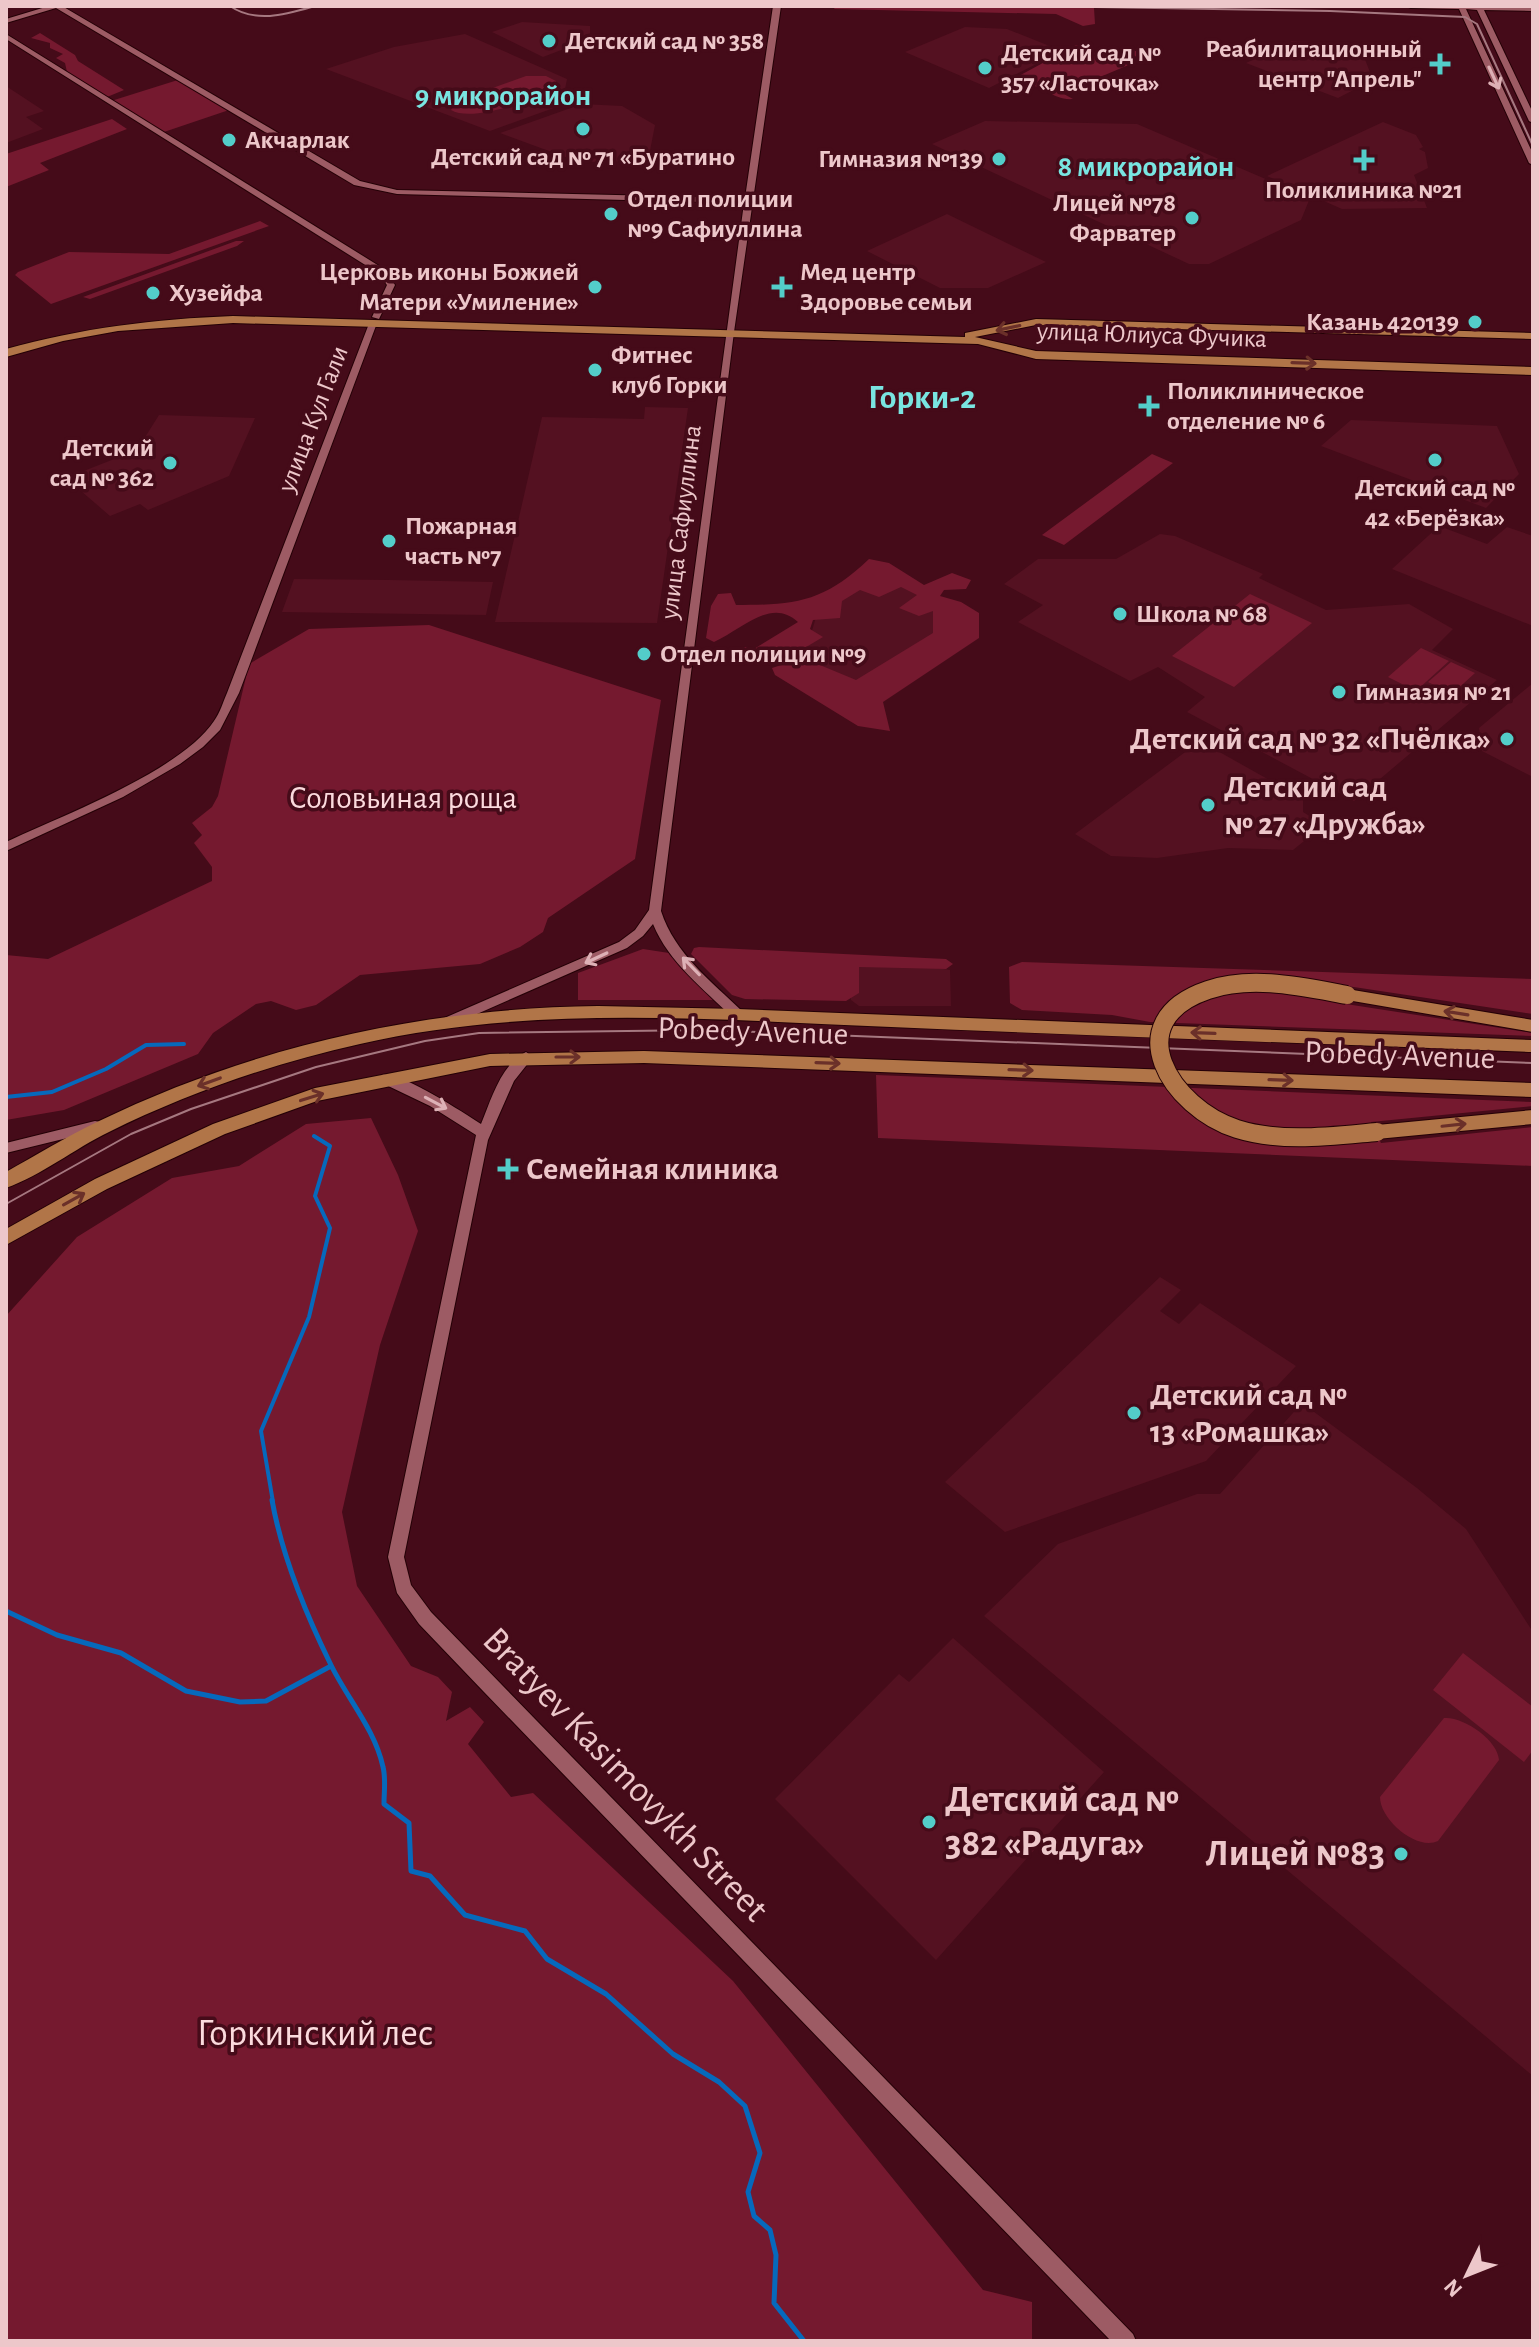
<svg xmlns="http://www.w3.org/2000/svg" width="1539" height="2347" font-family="'Alegreya Sans',sans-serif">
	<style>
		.built { fill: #541121 }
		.green { fill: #75192f }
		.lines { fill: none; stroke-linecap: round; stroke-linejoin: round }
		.stream-far1 { stroke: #0669bc; stroke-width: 4 }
		.stream { stroke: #0669bc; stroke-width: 5 }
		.minor-casing { stroke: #240006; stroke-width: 2 }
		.major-casing { stroke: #240006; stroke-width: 2 }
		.minor { fill: #9d5b64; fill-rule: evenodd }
		.major { fill: #b17548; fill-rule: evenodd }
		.tram { stroke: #a67880; stroke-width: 2 }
		.major-bridge-casing { stroke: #240006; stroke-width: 20; stroke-linecap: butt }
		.major-bridge { stroke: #b17548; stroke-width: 18 }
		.oneway { stroke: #ddb1b6 }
		.oneway2 { stroke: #6b3029 }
		.poi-dot { fill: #53cdc9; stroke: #450b19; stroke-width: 3 }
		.labels { text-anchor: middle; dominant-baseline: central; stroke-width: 7; stroke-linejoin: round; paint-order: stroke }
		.far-poi-label { font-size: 26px; font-weight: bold; fill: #edc7ca; stroke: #450b19; text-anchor: start }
		.far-street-label { font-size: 26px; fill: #edc7ca; stroke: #450b19 }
		.far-quarter-label { font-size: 30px; font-weight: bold; fill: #79e5e1; stroke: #450b19 }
		.poi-label { font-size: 32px; font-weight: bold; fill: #edc7ca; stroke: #450b19; text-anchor: start }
		.park-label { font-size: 32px; fill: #fbdadd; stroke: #450b19 }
		.street-label { font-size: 32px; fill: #edc7ca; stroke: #450b19 }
		.far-district-label { font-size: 34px; font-weight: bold; fill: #79e5e1; stroke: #450b19 }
		.near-street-label { font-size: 38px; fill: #edc7ca; stroke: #450b19 }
		.near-poi-label { font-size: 38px; font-weight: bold; fill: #edc7ca; stroke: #450b19; text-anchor: start }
		.near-park-label { font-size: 38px; fill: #fbdadd; stroke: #450b19 }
	</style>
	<rect width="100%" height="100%" fill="#450b19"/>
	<!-- built -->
	<path class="built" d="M522 22 590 26V39L543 57 492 32Z
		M965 27 1007 29 1062 51 989 88 905 52Z
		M465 34 567 79 562 105 490 131 326 69 394 47Z
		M1292 41 1359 44 1373 80 1338 98 1246 63Z
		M6 86 44 111 26 117 43 129 6 143Z
		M582 104 622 106 655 125 648 161 579 162 500 133Z
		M985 121 1137 124 1310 198 1301 220 1209 264H1189L932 144Z
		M1383 122 1416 135 1423 147 1419 149 1425 152 1428 168 1414 175 1427 208 1342 209 1267 176Z
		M947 214 1046 262 988 288H940L867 251Z
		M645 407 688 408 657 623 495 622 542 417 644 419Z
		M159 415 255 418 229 476 148 510 140 504 110 516 66 478 137 450Z
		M1351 420 1497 426 1519 474 1486 508 1321 446Z
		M1439 526 1487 544 1507 527 1533 536V626L1392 569Z
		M1160 534 1175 536 1263 574 1259 578 1326 610 1409 604 1453 629 1432 650 1497 680 1354 801 1187 712 1205 697 1158 667 1130 681 1018 622 1043 605 1004 584 1038 559H1116Z
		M878 565 967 622 862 692 788 648 811 634 817 614Z
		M294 579 390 580 493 582 486 615 282 612Z
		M1533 683V777L1482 751 1479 728Z
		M1200 741 1303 799V812L1324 825 1293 850 1228 848 1157 858 1111 856 1075 834Z
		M849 963 911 964 950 970 951 1006H859L851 1000Z
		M1160 1277 1181 1290 1160 1311 1179 1324 1200 1303 1296 1366 1206 1461 1005 1532 945 1482Z
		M1302 1403 1417 1488 1466 1529 1533 1632V2076L984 1616 1058 1544 1197 1494H1220Z
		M953 1638 1104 1772 936 1960 775 1799 899 1674 909 1682Z"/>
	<!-- green -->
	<path class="green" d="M836 6 1094 8 1095 24 1083 26 1056 14 834 9Z
		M40 33 75 55 78 61 124 90 107 97 67 72 65 63 56 58 63 54 50 48V43L31 38Z
		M1076 45 1105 57 1127 48 1150 56 1062 93 1073 99C1054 101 1042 84 1023 84 1015 84 1013 87 1004 84Z
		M526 76H546L556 81 555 86C536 100 472 123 451 110L456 101Z
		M181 79 232 109 161 133 111 101Z
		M112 119 127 129 40 163 49 170 6 187V154Z
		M260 221 269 226 51 304 15 275 18 272 69 252 169 254Z
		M236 241H244L237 246 90 299 83 297Z
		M1152 454 1173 463 1064 545 1042 535Z
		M869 559 889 563 924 585 952 573 971 580 966 589 944 590 940 596 961 602 979 613V638L883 702 890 731 858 726 775 675 772 668 803 658 856 680 933 633V611L919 616 899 608 917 595 901 587 879 597 860 590 842 601 840 618 813 620 810 629 823 637 786 659 742 655 744 647 754 649 798 622C771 597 743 629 714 642L706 638 711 606 718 594 731 593 736 605C796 605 824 602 869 559Z
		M1250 594 1312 623 1234 687 1172 656Z
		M429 625 661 700 635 859 548 918 543 932 520 947 480 964 360 975 316 1005 296 1010 271 1001 256 1004 213 1033 198 1054 64 1110 6 1120V955L48 959 212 881V867L194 843 202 835 192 823 212 807 218 796 249 664 309 629Z
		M1421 648 1449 661 1416 691 1388 677Z
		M1451 662 1475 673 1452 694 1428 682Z
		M699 947 946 959 953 964 946 969 859 967V993L846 1001 745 999 732 995 691 954 694 948Z
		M643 949 669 953 715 1000H578V973Z
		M1022 962 1533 979V1014L1347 986 1346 1004 1533 1033V1036L1150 1022 1112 1015 1022 1010 1010 1003 1009 967Z
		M876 1075 1533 1102V1106L1371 1122 1381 1143 1533 1127V1166L878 1138Z
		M371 1118 398 1175 418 1231 380 1345 342 1512 357 1586 411 1666 438 1677 452 1692 446 1721 470 1707 484 1722 468 1744 511 1797 533 1793 733 1981 983 2290 1032 2302V2341H6V1316L77 1237 172 1178 239 1166 306 1124Z
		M1463 1653 1533 1707V1750L1524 1762 1433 1690Z
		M1444 1718C1463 1716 1498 1740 1499 1760L1438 1841C1417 1851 1380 1820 1380 1797Z"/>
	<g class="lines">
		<!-- stream-far1 -->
		<path class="stream-far1" d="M6 1097 52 1092 106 1069 146 1045 184 1044
			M273 1502 261 1431 309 1317 330 1228 315 1196 330 1146 314 1136"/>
		<!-- stream -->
		<path class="stream" d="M272 1500C282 1556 305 1612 330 1663 346 1697 375 1729 383 1767 386 1778 384 1792 384 1804L409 1823 411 1871 430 1876 465 1915 525 1931 547 1959 606 1994 673 2054 719 2082 745 2106 760 2153 748 2192 754 2216 770 2230 776 2255 774 2303 804 2341
			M6 1611 57 1635 121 1653 186 1691 240 1702 266 1701 331 1666"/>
		<!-- minor casing -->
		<g class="minor-casing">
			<path id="minor" d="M49 6H62L360 181 397 190 745 198 773 6H781L734 332 661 911C675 954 711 981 743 1012L745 1015 743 1018H733C704 989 669 963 653 924L643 936 627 948 452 1025 447 1027 440 1022 442 1019 619 942 635 930 649 910 744 203 397 194 354 185 56 8 6 23V19Z
				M1407 6 1533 7V11L1484 10 1533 113V123L1529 121 1477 10 1466 9 1533 154V165L1529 163 1459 9 1411 8Z
				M6 34 384 269 395 285 379 319 372 317 387 285 378 273 6 39Z
				M370 321 377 323 239 693 220 730 203 747 180 764 123 797 6 851V842C61 816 181 771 214 721 220 713 223 702 227 693Z
				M526 1052 533 1057 514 1081 488 1140 404 1557 411 1585 431 1612 1133 2334 1136 2341H1111L484 1692 419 1624 397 1593 388 1557 476 1135 430 1106 382 1083 380 1079 382 1075C402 1072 462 1112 481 1124 491 1100 501 1064 526 1052Z
				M95 1121 100 1122 102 1126 100 1130 6 1153V1143Z"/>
		</g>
		<!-- major casing -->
		<g class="major-casing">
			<path id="major" d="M233 316 965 337V333L1036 319 1533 333V339L1036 325 975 337 1036 351 1533 367V375L1036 359 978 344 233 323 118 331 63 341 6 357V349C81 328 155 319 233 316Z
				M1347 989 1533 1020V1032L1341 999 1339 995 1341 991Z
				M598 1006 738 1009 1533 1040V1052C1319 1044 1105 1036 891 1027 714 1020 534 1004 360 1044 274 1063 188 1093 109 1132 74 1149 42 1175 6 1188V1172C36 1155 66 1137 97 1122 253 1046 425 1008 598 1006Z
				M644 1051 1533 1083V1097L644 1063 490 1066 317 1101 225 1134 107 1189 6 1245V1229L95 1179 213 1124 315 1088 490 1054Z
				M1533 1110V1124L1377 1139 1368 1132 1377 1125Z"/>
		</g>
		<!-- minor -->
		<use href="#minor" class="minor"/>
		<!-- major -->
		<use href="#major" class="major"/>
		<!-- tram -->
		<path class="tram" d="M230 6C256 24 287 14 315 6
			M1037 6 1330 11 1465 17 1477 24 1533 146
			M6 1204 131 1134 191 1109 316 1067 425 1041 479 1033 706 1030 1533 1063"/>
		<!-- major-bridge casing -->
		<g class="major-bridge-casing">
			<path id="major-bridge" d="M1347 995C1303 987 1252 975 1208 990 1116 1021 1171 1108 1237 1129 1282 1143 1332 1136 1377 1132"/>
		</g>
		<!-- major-bridge -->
		<use href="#major-bridge" class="major-bridge"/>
	</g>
	<!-- one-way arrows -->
	<defs><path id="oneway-shaft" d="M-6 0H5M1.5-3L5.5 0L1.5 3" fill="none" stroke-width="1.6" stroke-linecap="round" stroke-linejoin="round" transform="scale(2)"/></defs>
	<g class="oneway">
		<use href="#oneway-shaft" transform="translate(1494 78) rotate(65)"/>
		<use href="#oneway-shaft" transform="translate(596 958) rotate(155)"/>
		<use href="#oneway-shaft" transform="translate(691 966) rotate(-134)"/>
		<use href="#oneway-shaft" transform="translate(436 1103) rotate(28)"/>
	</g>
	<g class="oneway2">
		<use href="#oneway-shaft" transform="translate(1008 328) rotate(168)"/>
		<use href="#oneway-shaft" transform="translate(1304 363) rotate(2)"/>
		<use href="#oneway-shaft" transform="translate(1456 1013) rotate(-171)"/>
		<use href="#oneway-shaft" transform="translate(1203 1033) rotate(-178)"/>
		<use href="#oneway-shaft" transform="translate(568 1057)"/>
		<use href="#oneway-shaft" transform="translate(828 1063) rotate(2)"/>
		<use href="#oneway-shaft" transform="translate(1021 1070) rotate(2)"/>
		<use href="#oneway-shaft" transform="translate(1281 1080) rotate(2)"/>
		<use href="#oneway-shaft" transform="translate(209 1082) rotate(160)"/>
		<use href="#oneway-shaft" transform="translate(312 1097) rotate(-17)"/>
		<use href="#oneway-shaft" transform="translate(1454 1125) rotate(-6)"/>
		<use href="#oneway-shaft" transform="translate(74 1199) rotate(-29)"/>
	</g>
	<!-- markers -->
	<g class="poi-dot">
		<circle cx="549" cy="41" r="8"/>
		<path d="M1436 52h8v8h8v8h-8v8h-8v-8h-8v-8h8z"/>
		<circle cx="985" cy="68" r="8"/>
		<circle cx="583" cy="129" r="8"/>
		<circle cx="229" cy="140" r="8"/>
		<circle cx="999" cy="159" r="8"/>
		<path d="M1360 148h8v8h8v8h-8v8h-8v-8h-8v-8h8z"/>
		<circle cx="611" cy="214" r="8"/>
		<circle cx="1192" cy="218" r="8"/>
		<circle cx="595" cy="287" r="8"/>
		<path d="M778 275h8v8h8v8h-8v8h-8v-8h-8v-8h8z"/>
		<circle cx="153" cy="293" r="8"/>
		<circle cx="1475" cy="322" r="8"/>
		<circle cx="595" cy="370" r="8"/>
		<path d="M1145 394h8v8h8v8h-8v8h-8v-8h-8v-8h8z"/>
		<circle cx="1435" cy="460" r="8"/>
		<circle cx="170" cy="463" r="8"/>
		<circle cx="389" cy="541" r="8"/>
		<circle cx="1120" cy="614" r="8"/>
		<circle cx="644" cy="654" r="8"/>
		<circle cx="1339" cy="692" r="8"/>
		<circle cx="1507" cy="739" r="8"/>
		<circle cx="1208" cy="805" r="8"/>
		<path d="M504 1157h8v8h8v8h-8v8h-8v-8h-8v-8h8z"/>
		<circle cx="1134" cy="1413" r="8"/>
		<circle cx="929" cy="1822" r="8"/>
		<circle cx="1401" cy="1854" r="8"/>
	</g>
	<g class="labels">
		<!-- far-poi labels -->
		<g class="far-poi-label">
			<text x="565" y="41">Детский сад № 358</text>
			<text x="1422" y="49" text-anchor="end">Реабилитационный<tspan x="1422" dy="30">центр "Апрель"</tspan></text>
			<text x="1001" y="53">Детский сад №<tspan x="1001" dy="30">357 «Ласточка»</tspan></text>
			<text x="245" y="140">Акчарлак</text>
			<text x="583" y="157" text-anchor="middle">Детский сад № 71 «Буратино</text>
			<text x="983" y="159" text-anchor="end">Гимназия №139</text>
			<text x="1364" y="190" text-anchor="middle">Поликлиника №21</text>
			<text x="627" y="199">Отдел полиции<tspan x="627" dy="30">№9 Сафиуллина</tspan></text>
			<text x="1176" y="203" text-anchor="end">Лицей №78<tspan x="1176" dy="30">Фарватер</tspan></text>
			<text x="579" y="272" text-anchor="end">Церковь иконы Божией<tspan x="579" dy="30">Матери «Умиление»</tspan></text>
			<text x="800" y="272">Мед центр<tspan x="800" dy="30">Здоровье семьи</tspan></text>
			<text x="169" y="293">Хузейфа</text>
			<text x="1459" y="322" text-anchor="end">Казань 420139</text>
			<text x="611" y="355">Фитнес<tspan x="611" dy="30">клуб Горки</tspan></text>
			<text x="1167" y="391">Поликлиническое<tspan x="1167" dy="30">отделение № 6</tspan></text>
			<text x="154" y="448" text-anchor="end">Детский<tspan x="154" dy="30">сад № 362</tspan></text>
			<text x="1435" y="488" text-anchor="middle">Детский сад №<tspan x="1435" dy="30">42 «Берёзка»</tspan></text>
			<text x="405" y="526">Пожарная<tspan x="405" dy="30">часть №7</tspan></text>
			<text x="1136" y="614">Школа № 68</text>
			<text x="660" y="654">Отдел полиции №9</text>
			<text x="1355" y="692">Гимназия № 21</text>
		</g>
		<!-- far-street labels -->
		<g class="far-street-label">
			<text transform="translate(1152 335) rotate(2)">улица Юлиуса Фучика</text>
			<text transform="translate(313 419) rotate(-69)">улица Кул Гали</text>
			<text transform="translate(681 522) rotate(-83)">улица Сафиуллина</text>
		</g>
		<!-- far-quarter labels -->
		<g class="far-quarter-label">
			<text x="503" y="96">9 микрорайон</text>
			<text x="1146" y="167">8 микрорайон</text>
		</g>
		<!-- poi labels -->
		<g class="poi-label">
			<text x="1491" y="739" text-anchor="end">Детский сад № 32 «Пчёлка»</text>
			<text x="1224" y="787">Детский сад<tspan x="1224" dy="37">№ 27 «Дружба»</tspan></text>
			<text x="526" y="1169">Семейная клиника</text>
			<text x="1150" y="1395">Детский сад №<tspan x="1150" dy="37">13 «Ромашка»</tspan></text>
		</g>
		<!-- park labels -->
		<g class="park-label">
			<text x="403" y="798">Соловьиная роща</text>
		</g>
		<!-- street labels -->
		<g class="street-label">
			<text transform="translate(753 1031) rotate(2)">Pobedy Avenue</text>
			<text transform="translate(1400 1055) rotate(2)">Pobedy Avenue</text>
		</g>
		<!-- far-district labels -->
		<g class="far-district-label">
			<text x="922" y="398">Горки-2</text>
		</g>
		<!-- near-street labels -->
		<g class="near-street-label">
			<text transform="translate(625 1775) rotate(46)">Bratyev Kasimovykh Street</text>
		</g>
		<!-- near-poi labels -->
		<g class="near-poi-label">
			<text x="945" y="1800">Детский сад №<tspan x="945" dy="44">382 «Радуга»</tspan></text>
			<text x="1385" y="1854" text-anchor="end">Лицей №83</text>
		</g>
		<!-- near-park labels -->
		<g class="near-park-label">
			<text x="315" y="2034">Горкинский лес</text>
		</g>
	</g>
	<!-- border -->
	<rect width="1539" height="2347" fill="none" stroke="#edc7ca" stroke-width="16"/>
	<!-- north arrow -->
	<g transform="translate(1467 2275) rotate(227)" stroke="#450b19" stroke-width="6" paint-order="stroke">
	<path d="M0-6L14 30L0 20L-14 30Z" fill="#edc7ca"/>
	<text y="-12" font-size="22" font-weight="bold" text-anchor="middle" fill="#edc7ca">N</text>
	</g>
</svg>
